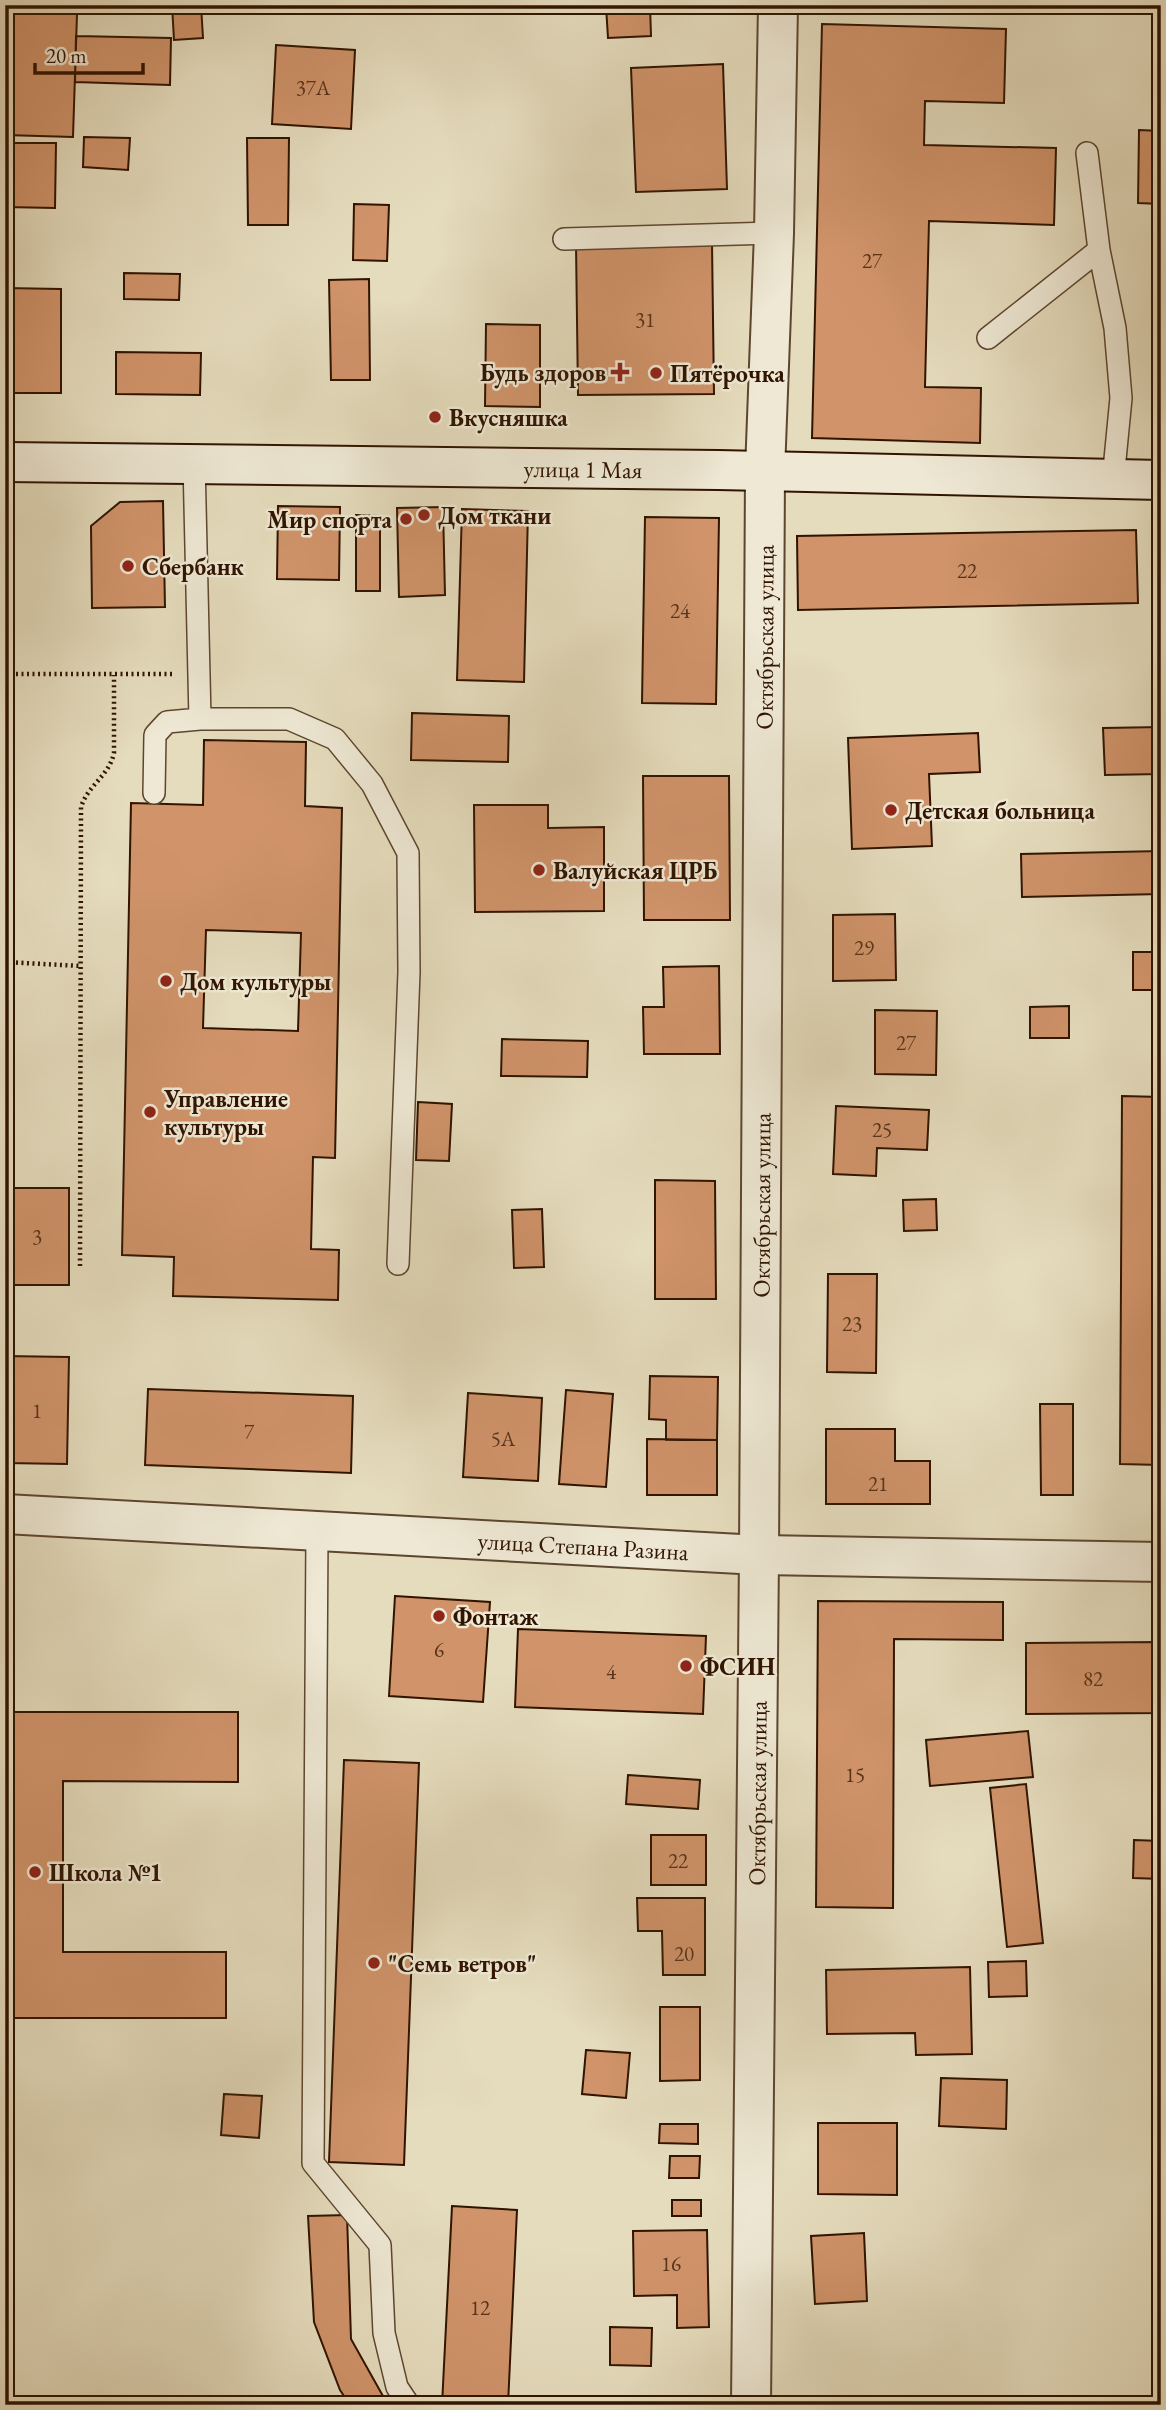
<svg xmlns="http://www.w3.org/2000/svg" width="1166" height="2410" font-family="'EB Garamond',serif">
	<style>
		.building { fill: #d0936a; stroke: #301400; stroke-width: 2; fill-rule: evenodd }
		.lines { fill: none; stroke-linecap: round; stroke-linejoin: round }
		.service-casing { stroke: #5d462f; stroke-width: 24 }
		.minor-casing { stroke: #5d462f; stroke-width: 42 }
		.secondary-casing { stroke: #301400; stroke-width: 42 }
		.path { stroke: #301400; stroke-width: 4.5; stroke-dasharray: 2 3.5; stroke-linecap: butt }
		.service { stroke: #eee8d4; stroke-width: 21 }
		.minor { stroke: #eee8d4; stroke-width: 38 }
		.secondary { stroke: #eee8d4; stroke-width: 38 }
		.poi-dot { fill: #8f2418; stroke: #eee8d4; stroke-width: 2.5 }
		.labels { text-anchor: middle; dominant-baseline: central; stroke-width: 5; stroke-linejoin: round; paint-order: stroke }
		.number-label { font-size: 21px; fill: #58341a }
		.poi-label { font-size: 24px; font-weight: bold; fill: #301400; stroke: #eee8d4; text-anchor: start }
		.street-label { font-size: 24px; fill: #301400; stroke: #eee8d4 }
	</style>
	<rect width="100%" height="100%" fill="#e5dcbd"/>
	<filter id="stains"><feTurbulence type="fractalNoise" baseFrequency=".00286" numOctaves="4"/><feColorMatrix values="0 0 0 0 .2 0 0 0 0 .09 0 0 0 0 .02 0 0 0 .5 -.17"/></filter>
	<radialGradient id="worn" r=".72"><stop offset=".6" stop-color="#630" stop-opacity="0"/><stop offset="1" stop-color="#630" stop-opacity=".3"/></radialGradient>
	<!-- building -->
	<path class="building" d="M172 5H201L203 38 174 40Z
		M650 5 651 36 608 38 606 6Z
		M5 12 77 14 73 137 5 135Z
		M822 24 1006 29 1004 103 925 101 924 145 1056 148 1054 225 929 221 925 387 981 388 980 443 812 438Z
		M76 36 171 38 170 85 75 82Z
		M276 45 355 50 351 129 272 124Z
		M723 64 727 189 636 192 631 68Z
		M1139 130 1161 131V204L1138 203Z
		M84 137 130 138 128 170 83 167Z
		M247 138H289L288 225H248Z
		M5 143H56L55 208 5 207Z
		M354 204 389 205 387 261 353 260Z
		M712 243 714 394 578 395 576 245Z
		M124 273 180 274 179 300 124 299Z
		M369 279 370 380H331L329 280Z
		M5 288 61 289V393H5Z
		M486 324 540 325V407L485 406Z
		M116 352 201 353 200 395 116 394Z
		M163 501 165 607 92 608 91 526 120 502Z
		M278 506 340 507 339 580 277 579Z
		M443 507 445 595 399 597 397 508Z
		M462 509 528 511 524 682 457 680Z
		M356 515 380 516V591H356Z
		M645 517 719 518 716 704 642 703Z
		M1136 530 1138 603 798 610 797 536Z
		M412 713 509 716 508 762 411 760Z
		M1161 727V774L1105 775 1103 728Z
		M978 733 980 772 929 774 932 846 852 849 848 738Z
		M204 740 306 742 305 806 342 808 335 1158 313 1157 311 1249 339 1250 338 1300 173 1296 174 1257 122 1255 131 803 203 805ZM206 930 301 933 298 1031 203 1028Z
		M643 776H729L730 920H644Z
		M474 805H548V828L604 827V911L475 912Z
		M1161 851V894L1022 897 1021 854Z
		M895 914 896 980 833 981V915Z
		M1133 952H1161V990H1133Z
		M719 966 720 1054H644L643 1007H664L663 967Z
		M1069 1006V1038H1030V1007Z
		M875 1010 937 1011 936 1075 875 1074Z
		M502 1039 588 1041 587 1077 501 1076Z
		M1122 1096 1161 1097V1465L1120 1464Z
		M418 1102 452 1104 449 1161 416 1160Z
		M836 1106 929 1110 927 1150 877 1148 876 1176 833 1174Z
		M655 1180 715 1181 716 1299H655Z
		M5 1188H69V1285H5Z
		M936 1199 937 1230 904 1231 903 1200Z
		M542 1209 544 1267 514 1268 512 1210Z
		M828 1274H877L876 1373 827 1372Z
		M5 1356 69 1357 67 1464 5 1463Z
		M650 1376 718 1377 717 1440H666V1420L649 1419Z
		M148 1389 353 1396 351 1473 145 1465Z
		M566 1390 613 1394 606 1487 559 1484Z
		M468 1393 542 1398 538 1481 463 1477Z
		M1040 1404H1073V1495H1041Z
		M826 1429H895V1461H930V1504H826Z
		M647 1439 717 1440V1495H647Z
		M395 1596 490 1602 483 1702 389 1696Z
		M818 1601 1003 1602V1640L894 1639 893 1908 816 1907Z
		M518 1629 706 1636 703 1714 515 1707Z
		M1161 1642V1713L1026 1714V1643Z
		M5 1712H238V1782L63 1781V1952H226V2018H5V1950H7Z
		M1028 1731 1033 1777 930 1786 926 1740Z
		M344 1760 419 1763 404 2165 329 2162Z
		M628 1775 700 1780 698 1809 626 1804Z
		M1026 1784 1043 1943 1007 1947 990 1788Z
		M651 1835H706V1885H651Z
		M1134 1840 1161 1841V1879L1133 1878Z
		M637 1898H705V1975H663L662 1931H638Z
		M1026 1961 1027 1996 989 1997 988 1962Z
		M970 1967 972 2054 916 2055 915 2033 827 2034 826 1970Z
		M660 2007H700V2080L660 2081Z
		M586 2050 630 2053 626 2098 582 2094Z
		M941 2078 1007 2080 1006 2129 939 2126Z
		M224 2094 262 2096 259 2138 221 2135Z
		M818 2123H897V2195L818 2194Z
		M660 2124H698V2144L659 2143Z
		M670 2156H700L699 2178H669Z
		M672 2200H701V2216H672Z
		M452 2206 517 2210 508 2405H442Z
		M347 2215 351 2339 388 2405H350L340 2390 314 2322 308 2216Z
		M707 2230 709 2327 677 2328V2295L634 2296 633 2231Z
		M864 2233 867 2301 815 2304 811 2236Z
		M610 2327 652 2328 651 2366 610 2365Z"/>
	<g class="lines">
		<!-- service casing -->
		<g class="service-casing">
			<path id="service" d="M1087 153 1099 250 1115 328 1121 398 1113 480
				M564 239 774 233
				M988 338 1099 250
				M194 462 200 719H289L335 739 372 784 408 853 409 972 398 1264
				M154 793 155 735 167 722 200 719
				M317 1532 313 2163 380 2245 384 2333 397 2387 409 2405"/>
		</g>
		<!-- minor casing -->
		<g class="minor-casing">
			<g id="minor">
				<path id="s1" d="M5 1514 759 1555 1161 1562"/>
				<path id="s2" d="M751 2405 759 1555 765 471 774 233 778 5"/>
			</g>
		</g>
		<!-- secondary casing -->
		<g class="secondary-casing">
			<g id="secondary">
				<path id="s3" d="M5 462 718 470 1161 480"/>
			</g>
		</g>
		<!-- path -->
		<path class="path" d="M1155 621 1157 515
			M5 674H172
			M5 962 81 966
			M80 1266 81 807C88 785 109 776 114 753V675"/>
		<!-- service -->
		<use href="#service" class="service"/>
		<!-- minor -->
		<use href="#minor" class="minor"/>
		<!-- secondary -->
		<use href="#secondary" class="secondary"/>
	</g>
	<!-- markers -->
	<g class="poi-dot">
		<path d="M616.5 361.5h7v7h7v7h-7v7h-7v-7h-7v-7h7z"/>
		<circle cx="656" cy="373" r="7"/>
		<circle cx="435" cy="417" r="7"/>
		<circle cx="424" cy="515" r="7"/>
		<circle cx="406" cy="519" r="7"/>
		<circle cx="128" cy="566" r="7"/>
		<circle cx="891" cy="810" r="7"/>
		<circle cx="539" cy="870" r="7"/>
		<circle cx="166" cy="981" r="7"/>
		<circle cx="150" cy="1112" r="7"/>
		<circle cx="439" cy="1616" r="7"/>
		<circle cx="686" cy="1666" r="7"/>
		<circle cx="35" cy="1872" r="7"/>
		<circle cx="374" cy="1963" r="7"/>
	</g>
	<g class="labels">
		<!-- number labels -->
		<g class="number-label">
			<text x="313" y="87">37А</text>
			<text x="872" y="260">27</text>
			<text x="645" y="319">31</text>
			<text x="967" y="570">22</text>
			<text x="680" y="610">24</text>
			<text x="864" y="947">29</text>
			<text x="906" y="1042">27</text>
			<text x="882" y="1129">25</text>
			<text x="37" y="1236">3</text>
			<text x="852" y="1323">23</text>
			<text x="37" y="1410">1</text>
			<text x="249" y="1431">7</text>
			<text x="503" y="1438">5А</text>
			<text x="878" y="1483">21</text>
			<text x="439" y="1649">6</text>
			<text x="611" y="1671">4</text>
			<text x="1093" y="1678">82</text>
			<text x="855" y="1774">15</text>
			<text x="678" y="1860">22</text>
			<text x="684" y="1953">20</text>
			<text x="671" y="2263">16</text>
			<text x="480" y="2307">12</text>
		</g>
		<!-- poi labels -->
		<g class="poi-label">
			<text x="606" y="372" text-anchor="end">Будь здоров</text>
			<text x="670" y="373">Пятёрочка</text>
			<text x="449" y="417">Вкусняшка</text>
			<text x="438" y="515">Дом ткани</text>
			<text x="392" y="519" text-anchor="end">Мир спорта</text>
			<text x="142" y="566">Сбербанк</text>
			<text x="905" y="810">Детская больница</text>
			<text x="553" y="870">Валуйская ЦРБ</text>
			<text x="180" y="981">Дом культуры</text>
			<text x="164" y="1098">Управление<tspan x="164" dy="28">культуры</tspan></text>
			<text x="453" y="1616">Фонтаж</text>
			<text x="700" y="1666">ФСИН</text>
			<text x="49" y="1872">Школа №1</text>
			<text x="388" y="1963">"Семь ветров"</text>
		</g>
		<!-- street labels -->
		<g class="street-label">
			<text stroke="none"><textPath href="#s3" startOffset="578">улица 1 Мая</textPath></text>
			<text stroke="none"><textPath href="#s2" startOffset="1768">Октябрьская улица</textPath></text>
			<text stroke="none"><textPath href="#s2" startOffset="1200">Октябрьская улица</textPath></text>
			<text stroke="none"><textPath href="#s1" startOffset="579">улица Степана Разина</textPath></text>
			<text stroke="none"><textPath href="#s2" startOffset="612">Октябрьская улица</textPath></text>
		</g>
	</g>
	<!-- margin -->
	<rect width="1166" height="2410" fill="none" stroke="#e5dcbd" stroke-width="28"/>
	<rect x="7" y="7" width="1152" height="2396" fill="none" stroke="#301400" stroke-width="3.5"/>
	<rect x="14" y="14" width="1138" height="2382" fill="none" stroke="#301400" stroke-width="2"/>
	<!-- scale -->
	<path d="M35 63v10h108v-10" fill="none" stroke="#301400" stroke-width="3.5"/>
	<text x="46" y="63" font-size="21" fill="#301400" stroke="#eee8d4" stroke-width="5" paint-order="stroke">20 m</text>
	<rect width="100%" height="100%" filter="url(#stains)"/>
	<rect width="100%" height="100%" fill="url(#worn)"/>
</svg>
